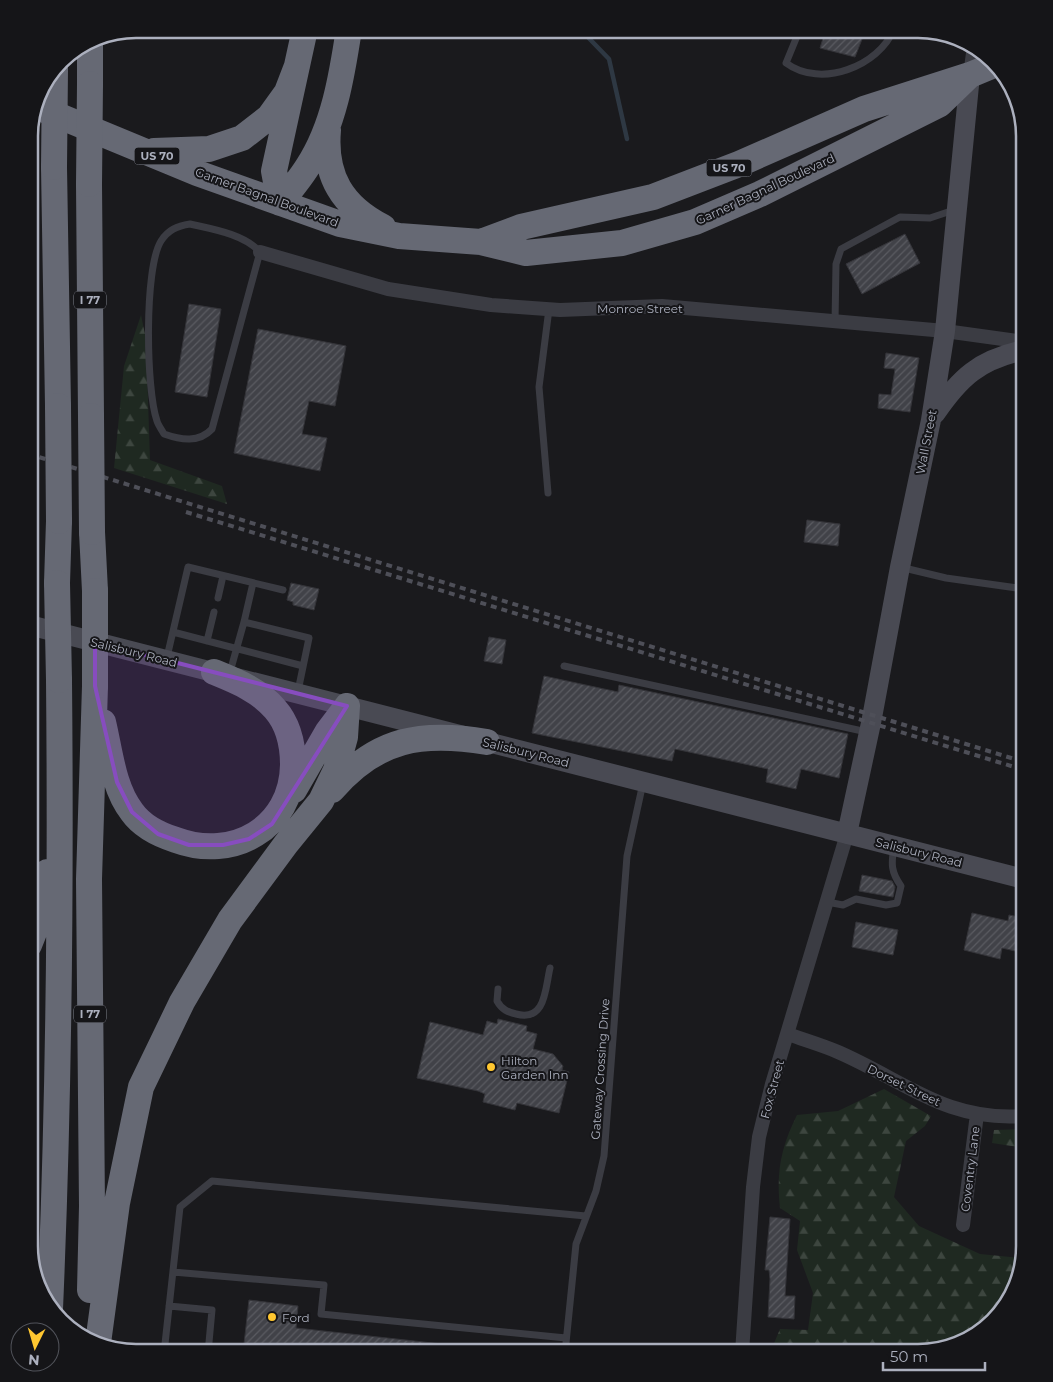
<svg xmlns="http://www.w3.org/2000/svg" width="1053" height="1382" font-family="Montserrat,sans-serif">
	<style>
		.forest { fill: url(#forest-firs) }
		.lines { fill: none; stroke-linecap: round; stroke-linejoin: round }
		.stream { stroke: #2e3843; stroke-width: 4.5 }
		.building { fill: url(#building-hatch); stroke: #343439 }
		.lane { stroke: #3b3c43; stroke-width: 7 }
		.street { stroke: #3b3c43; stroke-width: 14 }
		.secondary { stroke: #494a53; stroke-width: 20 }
		.highway { stroke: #666974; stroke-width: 26 }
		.rail { stroke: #4e4f58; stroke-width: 4; stroke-dasharray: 6 5; stroke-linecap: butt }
		.highway-bridge { stroke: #666974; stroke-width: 26 }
		.marked { fill: #874dbf; fill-opacity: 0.2; stroke: #874dbf; stroke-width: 4; stroke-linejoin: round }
		.poi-dot { fill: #ffc730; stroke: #151518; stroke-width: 2 }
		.labels { text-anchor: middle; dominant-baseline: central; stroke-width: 4; stroke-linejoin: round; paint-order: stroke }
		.shield { fill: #151518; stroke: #7f828c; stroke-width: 1 }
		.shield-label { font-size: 11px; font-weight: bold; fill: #acb0be }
		.street-label { font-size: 12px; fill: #acb0be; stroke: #151518 }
		.poi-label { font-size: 12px; fill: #acb0be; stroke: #151518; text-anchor: start }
		.rim { fill: none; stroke: #acb0be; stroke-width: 2.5 }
	</style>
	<defs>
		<pattern id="forest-firs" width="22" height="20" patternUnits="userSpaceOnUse" patternTransform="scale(1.25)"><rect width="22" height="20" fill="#1f2921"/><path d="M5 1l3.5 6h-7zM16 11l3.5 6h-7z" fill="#3d463f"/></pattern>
		<pattern id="building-hatch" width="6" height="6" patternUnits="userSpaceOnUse" patternTransform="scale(1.25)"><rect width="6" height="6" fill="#414248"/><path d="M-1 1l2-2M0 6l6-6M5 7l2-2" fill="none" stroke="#5a5b61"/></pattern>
	</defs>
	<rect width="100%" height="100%" fill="#1a1a1d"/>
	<!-- forest -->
	<path class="forest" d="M141 315 146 339 150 460 222 486 227 504 114 468 124 366Z
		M29 469 33 470 38 574 33 583 29 582Z
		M884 1089 931 1116 925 1126 906 1141 894 1197 919 1226 980 1254 1021 1258 1010 1300 977 1335 918 1353H770L780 1329 808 1330 813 1293 797 1250 800 1221 780 1208C776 1172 781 1147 797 1115L838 1111Z
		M1024 1129V1148L992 1143 994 1130Z"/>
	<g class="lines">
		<!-- stream -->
		<path class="stream" d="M580 29 609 59 627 139"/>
	</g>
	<!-- building -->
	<path class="building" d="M826 29H866L855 57 820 48Z
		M905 234 920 263 862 294 846 264Z
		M189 304 221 309 207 397 175 392Z
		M258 329 346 346 335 406 309 401 302 434 327 438 320 471 234 453Z
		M886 353 919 358 910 412 878 408 879 394 891 395 895 369 884 368Z
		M807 520 840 524 838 546 804 542Z
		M291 583 319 589 314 610 293 605V602L287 600Z
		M489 637 506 640 502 664 484 661Z
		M544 676 618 692 619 685 848 734 839 778 801 769 796 789 766 782 768 769 675 749 672 761 532 733Z
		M862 875 892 881 895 887 893 897 859 891Z
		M972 913 1008 921 1009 915 1024 918V953L1002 948 1000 959 964 950Z
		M856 922 898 930 893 955 852 947Z
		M498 1019 527 1026 526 1031 537 1034 533 1049 553 1054 563 1066 562 1070 569 1072 559 1113 517 1103 515 1110 483 1102 485 1094 478 1091 417 1078 430 1022 483 1035 487 1021 497 1024Z
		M770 1217 790 1219 785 1296H795L794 1319 768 1317 770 1279 769 1270H765Z
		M249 1300 298 1306 296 1328 460 1346 459 1353H243Z"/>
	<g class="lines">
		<!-- lane -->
		<path class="lane" d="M800 29 786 63C821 89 879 66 894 29
			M190 224C212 229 244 234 260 252L212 429C199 443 181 440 164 434 162 430 158 425 157 421 146 390 144 268 161 241 168 230 177 226 190 224Z
			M835 322 836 264 841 249 900 217 930 218 954 210
			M548 493 539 387 549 309
			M900 567 946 578 1024 589
			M218 598 223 576
			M244 622 253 583
			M173 632 303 666
			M207 641 214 612
			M167 657 188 567 283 590
			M564 666 867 732
			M230 672 244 622 309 638 298 691
			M827 902 843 905 856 899 886 905 897 903 901 886C891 872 891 864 894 847
			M498 989 497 1001C502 1010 508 1012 516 1014 546 1022 545 989 550 968
			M173 1272 324 1285 321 1314 566 1338
			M169 1306 212 1310 208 1353
			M164 1353 180 1207 212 1181 586 1216
			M565 1353 576 1244 596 1191 604 1156 627 856 643 783"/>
		<!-- street -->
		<path class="street" d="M970 75 974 46
			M260 252 388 289 491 305 560 310 662 306 945 331 1024 342
			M788 1034C804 1040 822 1045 838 1052 905 1081 946 1122 1024 1116
			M963 1225 977 1114
			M742 1353 753 1187 759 1137 772 1084 847 834"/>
		<!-- secondary -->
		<path class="secondary" d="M935 414C960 377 979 360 1024 350
			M29 625 1024 879
			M847 834 871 723 900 567 931 420 945 331 970 75"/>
		<!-- highway -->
		<path class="highway" d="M90 84V40
			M35 106 197 173 340 224 399 236 481 242 526 253 622 243 695 222 760 194 940 104 970 75
			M328 130C324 176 342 206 383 227
			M154 151 209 149 242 138 269 117 287 92 297 66
			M54 167 58 406
			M89 184 91 416
			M280 203C290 191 300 179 308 166 334 126 342 75 349 29
			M280 203 274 171 305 29
			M481 242 521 227 653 197 739 164 864 109 970 75 994 65
			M92 532 95 591
			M57 583 59 521
			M103 722C110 751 113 788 132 812 142 826 160 835 176 840 233 861 292 828 293 765 293 744 289 725 275 709 259 690 236 681 214 672
			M294 790 328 731 347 706
			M332 790C377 738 422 731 487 742
			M29 945 41 915 47 872
			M90 1290 92 1206 89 879 95 686
			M50 1309C59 1099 61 891 59 680
			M98 1343 117 1203 141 1087 182 1002 230 920 286 844 321 801 336 770 345 737 347 706"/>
		<!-- rail -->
		<path class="rail" d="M29 454 1024 762
			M186 512 1024 770"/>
		<!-- highway-bridge -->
		<path class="highway-bridge" d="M54 167 55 69
			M89 184 90 84
			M58 406 59 521
			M91 416 92 532
			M57 583 59 680
			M95 591V686"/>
	</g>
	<!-- marked area -->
	<path class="marked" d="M95 642 347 706 272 824 249 839 223 845H189L158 834 132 812 117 782 95 686Z"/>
	<!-- markers -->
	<g class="poi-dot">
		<circle cx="491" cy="1067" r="5"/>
		<circle cx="272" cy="1317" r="5"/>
	</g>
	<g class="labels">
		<!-- shield labels -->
		<g class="shield">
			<rect x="134.5" y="147.5" width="45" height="17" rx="4"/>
			<rect x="706.5" y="159.5" width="45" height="17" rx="4"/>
			<rect x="74" y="291.5" width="32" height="17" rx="4"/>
			<rect x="74" y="1005.5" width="32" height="17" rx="4"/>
		</g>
		<g class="shield-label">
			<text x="157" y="156">US 70</text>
			<text x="729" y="168">US 70</text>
			<text x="90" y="300">I 77</text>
			<text x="90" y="1014">I 77</text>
		</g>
		<!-- street labels -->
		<g class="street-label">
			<text transform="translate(765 189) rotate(-25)">Garner Bagnal Boulevard</text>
			<text transform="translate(267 197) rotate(20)">Garner Bagnal Boulevard</text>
			<text x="640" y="308">Monroe Street</text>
			<text transform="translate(926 442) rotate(-79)">Wall Street</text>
			<text transform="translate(134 652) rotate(14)">Salisbury Road</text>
			<text transform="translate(526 752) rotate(14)">Salisbury Road</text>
			<text transform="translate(919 852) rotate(14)">Salisbury Road</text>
			<text transform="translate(600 1069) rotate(-86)">Gateway Crossing Drive</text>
			<text transform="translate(904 1085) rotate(26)">Dorset Street</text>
			<text transform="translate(772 1089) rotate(-75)">Fox Street</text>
			<text transform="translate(970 1169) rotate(-83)">Coventry Lane</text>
		</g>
		<!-- poi labels -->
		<g class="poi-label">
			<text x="501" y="1060">Hilton<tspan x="501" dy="14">Garden Inn</tspan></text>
			<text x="282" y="1317">Ford</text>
		</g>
	</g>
	<!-- crop -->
	<path d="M0 0H1053V1382H0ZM136 38H918A98 98 0 0 1 1016 136V1246A98 98 0 0 1 918 1344H136A98 98 0 0 1 38 1246V136A98 98 0 0 1 136 38Z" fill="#151518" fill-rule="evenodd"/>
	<path class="rim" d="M136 38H918A98 98 0 0 1 1016 136V1246A98 98 0 0 1 918 1344H136A98 98 0 0 1 38 1246V136A98 98 0 0 1 136 38Z"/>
	<!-- north arrow -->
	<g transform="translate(35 1347) rotate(185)"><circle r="24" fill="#151518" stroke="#51535a"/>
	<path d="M0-4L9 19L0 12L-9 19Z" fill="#ffc730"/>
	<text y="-8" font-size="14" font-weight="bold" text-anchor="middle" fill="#acb0be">N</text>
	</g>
	<!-- scale -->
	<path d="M883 1362v8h102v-8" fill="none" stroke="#acb0be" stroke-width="2.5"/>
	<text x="890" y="1362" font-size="15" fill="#acb0be" stroke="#151518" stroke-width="4" paint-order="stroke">50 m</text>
</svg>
